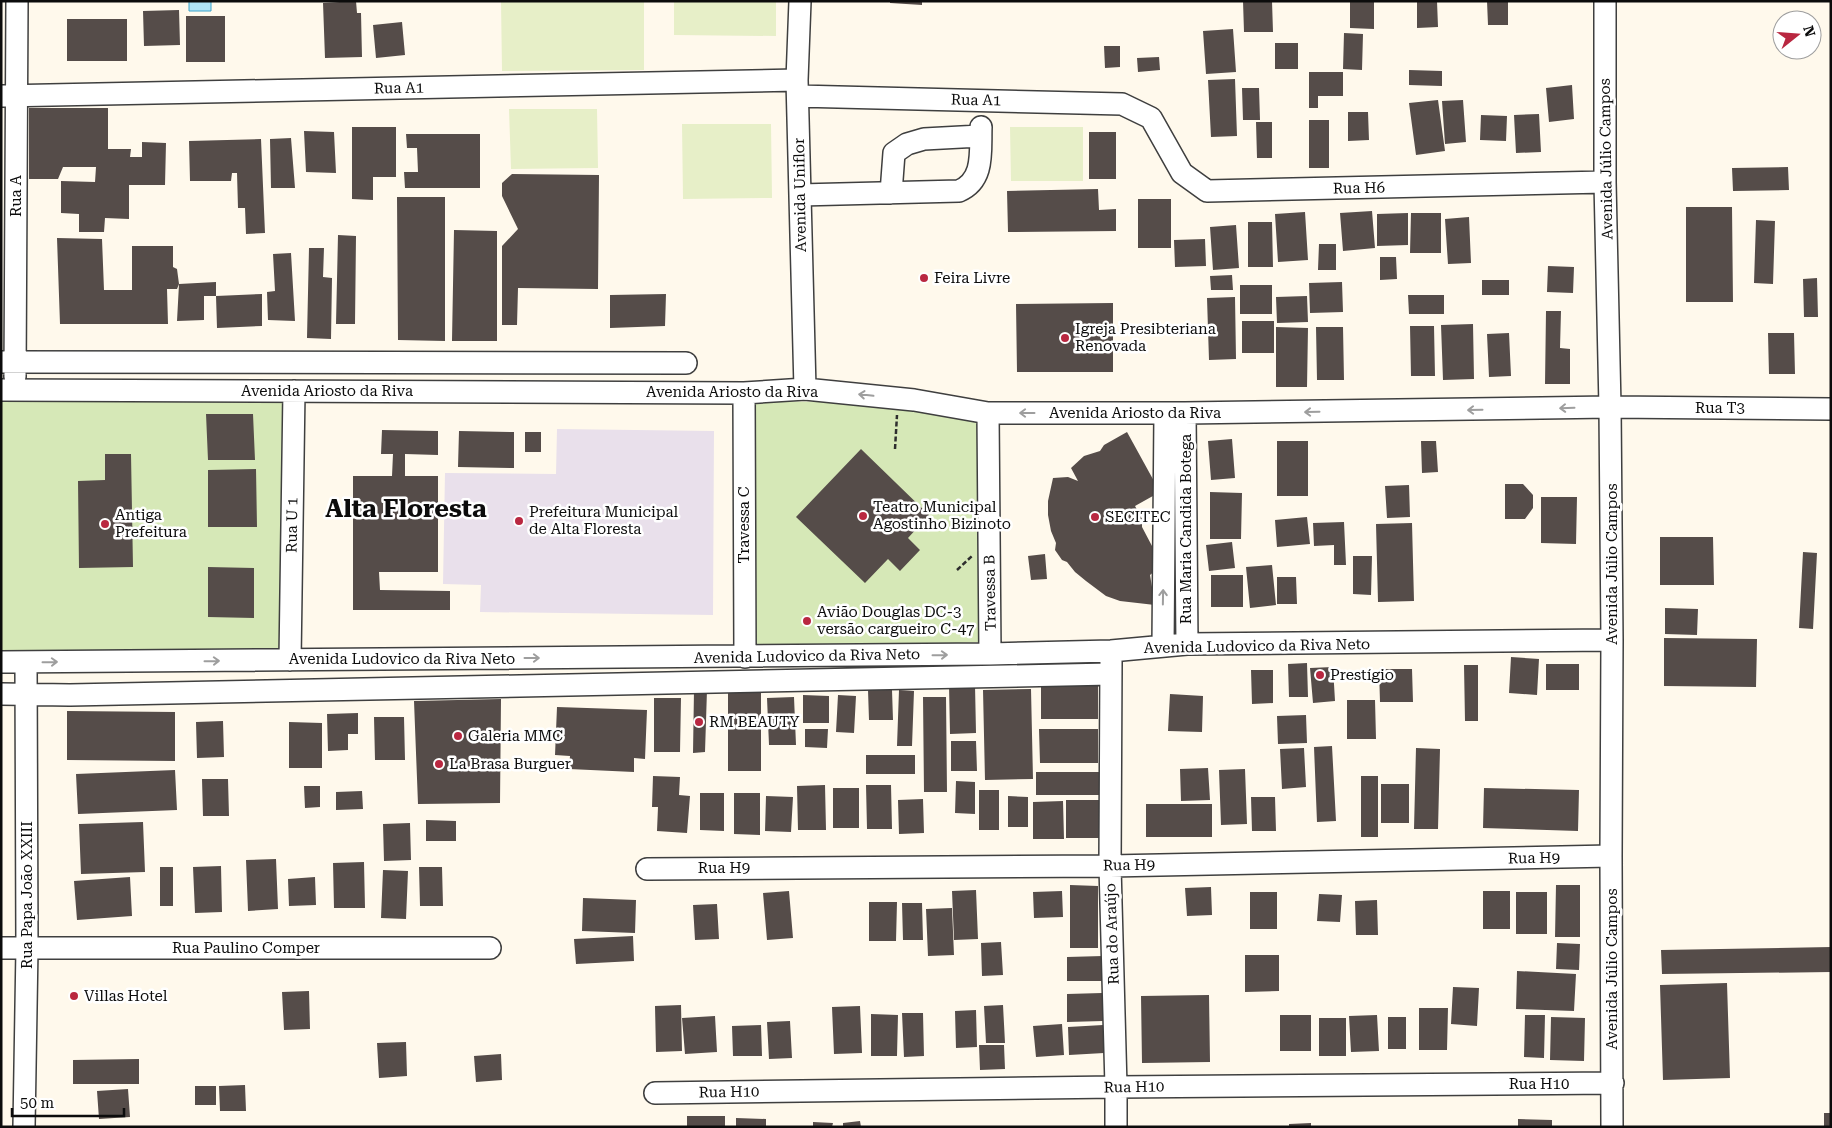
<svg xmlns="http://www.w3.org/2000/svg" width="1832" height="1128" font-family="'Roboto Serif',serif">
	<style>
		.industrial { fill: #e9e0eb }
		.green { fill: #d6e8b7 }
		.pitch { fill: #e7efc8 }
		.water { fill: #b2e4f5; stroke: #3aa3ca }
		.building { fill: #554c49 }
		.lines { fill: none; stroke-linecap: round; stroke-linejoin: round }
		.minor-casing { stroke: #3f3f3f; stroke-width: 24 }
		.path { stroke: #2e2e2e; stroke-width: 2.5; stroke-dasharray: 5 2.5; stroke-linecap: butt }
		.minor { stroke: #fff; stroke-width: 21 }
		.oneway { stroke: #9e9e9e }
		.poi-dot { fill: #b92740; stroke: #fff; stroke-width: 2 }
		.labels { text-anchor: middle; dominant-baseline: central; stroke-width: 5; stroke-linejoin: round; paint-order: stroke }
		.street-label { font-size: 15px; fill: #0c0c0c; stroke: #fff }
		.poi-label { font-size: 15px; fill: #0c0c0c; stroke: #fff; text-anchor: start }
		.town-label { font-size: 25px; font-weight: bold; fill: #0c0c0c; stroke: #fff }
	</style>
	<rect width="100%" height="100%" fill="#fff9ec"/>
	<!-- industrial -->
	<path class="industrial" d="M557 429 714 431 713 615 480 612 481 585 443 584 445 473 556 474Z"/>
	<!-- green -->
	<path class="green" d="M288 396 284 654 1 655V397Z
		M749 401 847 402 908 407 978 420 980 642 755 652Z"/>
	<!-- pitch -->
	<path class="pitch" d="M501 1H644V70L502 71Z
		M674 1H776V36L674 35Z
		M509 109H597L598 168 511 169Z
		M682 124H771L772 198 683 199Z
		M1010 127H1083V181H1011Z"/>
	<!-- water -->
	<path class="water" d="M189 1H211V11H189Z"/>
	<!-- building -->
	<path class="building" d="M356 1 357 13H361L362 57 325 58 323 3Z
		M890 1H922V5L890 3Z
		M1243 1H1272L1273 32H1244Z
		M1350 1H1374V29L1350 28Z
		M1417 1H1437L1438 27 1417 28Z
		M1487 1H1508V25H1488Z
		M179 10 180 45 144 46 143 11Z
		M186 16H225V62H186Z
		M67 19H127V61H67Z
		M402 22 405 55 376 58 373 25Z
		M1233 29 1236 72 1206 74 1203 31Z
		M1344 33 1363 34 1362 70 1343 69Z
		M1275 43H1298V69H1275Z
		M1104 46H1120V67L1105 68Z
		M1159 57 1160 70 1138 72 1137 58Z
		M1409 70 1442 71V86L1409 85Z
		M1309 72H1343V96H1318V108H1309Z
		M1235 79 1237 136 1211 137 1208 80Z
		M1572 85 1574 119 1549 122 1546 88Z
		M1242 88H1259L1260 120H1243Z
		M1438 100 1445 151 1416 155 1409 103Z
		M1463 100 1466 142 1445 144 1442 101Z
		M29 108H108V149H131L130 157H142V142L166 143 165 185H129V219L105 218 104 232H79V214L61 213V181L95 182 96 167H63L58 179H29Z
		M1348 112H1368L1369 140 1348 141Z
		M1539 114 1541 152 1516 153 1514 115Z
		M1481 115 1507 116 1506 141 1480 140Z
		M1309 120H1329V168H1309Z
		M1256 122H1272V158H1257Z
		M352 127H396V177H373V200L352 199Z
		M304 131 334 132 336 173 306 172Z
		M1089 132H1116V179H1089Z
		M406 134H480V188H405L404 172H418L417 148H407Z
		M291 138 295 188H271L270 139Z
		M261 139 265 233 246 234 245 208H238L237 173H232L231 181H190L189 141Z
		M1788 167 1789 190 1733 191 1732 168Z
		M512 174 599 175 598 289 518 288 517 325H502V246L518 229 502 196V183Z
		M1098 189 1099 210 1116 209V231L1008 232 1007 191Z
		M397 197H445V341L398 340Z
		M1138 199H1171V248H1138Z
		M1686 207H1732L1733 302H1686Z
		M1372 211 1375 248 1343 251 1340 213Z
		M1305 212 1308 260 1278 262 1275 214Z
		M1408 213V245L1377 246V214Z
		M1411 213H1441V253H1410Z
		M1469 217 1471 263 1448 264 1445 219Z
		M1756 220 1775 221 1773 284 1754 283Z
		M1248 222H1272L1273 267H1248Z
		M1236 225 1239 268 1213 270 1210 227Z
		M454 230 497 231V341H452Z
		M338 235 356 236 355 324H336Z
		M57 238 102 239 104 290H132V246H173V267L177 269 179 284 177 289H167L168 324H60Z
		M1205 239 1206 266 1175 267 1174 240Z
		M1319 244H1336V270H1318Z
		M309 248H324L323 277 332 278 331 339 307 338Z
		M291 253 295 321 268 320 267 292 275 291 273 254Z
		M1380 257H1396L1397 279 1380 280Z
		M1548 266 1574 267 1573 293 1547 292Z
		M1232 275 1233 290H1211L1210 276Z
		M1817 278 1818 317H1804L1803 279Z
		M1482 280H1509V295H1482Z
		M216 282V296H204V320L177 321 179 284Z
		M1342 282 1343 312 1310 313 1309 283Z
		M1240 285H1272V314H1240Z
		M262 294V326L217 328 216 296Z
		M666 294 665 326 610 328V295Z
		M1408 295H1444V314H1409Z
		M1307 296 1308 322 1277 323 1276 297Z
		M1235 297 1236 359 1209 360 1207 298Z
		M1113 303V372H1017L1016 304Z
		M1546 311H1561L1560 348 1570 349V384H1545Z
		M1242 321H1274V353H1242Z
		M1473 324 1474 379 1443 380 1441 325Z
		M1410 326H1434L1435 376H1411Z
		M1276 327 1308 328 1307 387H1276Z
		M1316 327H1343L1344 380H1317Z
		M1509 333 1511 376 1489 377 1487 334Z
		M1768 333H1794L1795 374H1769Z
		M206 414H253L255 460H208Z
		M382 430 438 431V455L405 454V476H438V572H379L380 590 450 591V610H353V476H392L393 454H381Z
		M459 431 514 432V468L458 467Z
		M525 432H541V452H525Z
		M1127 432 1160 492 1135 506 1142 519V527L1162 565 1150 575 1155 605 1120 601 1106 596 1086 581 1075 572 1067 562 1062 560 1055 550 1056 543 1051 531 1048 515V501L1053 478 1068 477 1078 481 1071 468 1084 456 1100 451 1104 445Z
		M1232 439 1235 478 1211 480 1208 441Z
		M1277 441H1308V496H1277Z
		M1421 441H1436L1438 472 1422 473Z
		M861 449 929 515 908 538 920 550 900 571 888 559 865 583 796 517Z
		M105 454H131L133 567 79 568 78 481 105 480Z
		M256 469 257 527H208V470Z
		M1505 484H1523L1533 495V508L1525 519H1505Z
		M1409 485 1410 517 1387 518 1385 486Z
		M1210 492 1242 493 1241 539H1210Z
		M1541 497H1577L1576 544 1541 543Z
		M1307 517 1310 544 1277 547 1275 520Z
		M1344 522 1346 565H1334V545L1314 546 1313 523Z
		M1412 523 1414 601 1378 602 1376 524Z
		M1660 537H1713L1714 585H1660Z
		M1232 542 1235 568 1209 571 1206 545Z
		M1803 552 1817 553 1813 629 1799 628Z
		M1045 554 1047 579 1031 580 1028 556Z
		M1353 556H1372L1371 595 1353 594Z
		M1272 565 1276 605 1250 608 1246 567Z
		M208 567 254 568V618L208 617Z
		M1211 575H1243V607H1211Z
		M1277 577H1296L1297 604H1277Z
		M1665 608 1698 609 1697 635 1665 634Z
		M1664 638 1757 639 1756 687 1664 686Z
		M1511 657 1539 659 1537 695 1509 693Z
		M1307 663 1308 697H1289L1288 664Z
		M1546 664H1579V690H1546Z
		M1464 665H1478V721H1465Z
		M1333 667 1335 701 1313 703 1310 668Z
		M1379 669H1412L1413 702H1380Z
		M1251 670H1273V703L1252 704Z
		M1041 682 1098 683V719H1041Z
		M949 685H975L976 733 950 734Z
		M1031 689 1033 779 985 780 983 690Z
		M694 690H707L705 752 693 753Z
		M868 690H892L893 720H869Z
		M899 690 914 691 912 746H897Z
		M728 692H761V771H728Z
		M1170 694 1203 696 1202 732 1168 731Z
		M803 695 829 696V723H803Z
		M838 695 856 696 854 733 836 732Z
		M794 697 796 745H769L767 698Z
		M923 697H946L947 792H924Z
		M654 698H681L680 752H654Z
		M501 699 500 803 418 804 414 701Z
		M1347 700H1375L1376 739H1347Z
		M557 707 647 710 645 759 634 758V772L569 769 570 756 555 755Z
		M67 711 175 712V761L67 760Z
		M358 713V734H348V750L328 751 327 714Z
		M1306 715 1307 743 1278 744 1277 716Z
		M374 717H404L405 760H375Z
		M223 721 224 757 197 758 196 722Z
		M289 722 322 723V768H289Z
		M805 729H828L827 748 805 747Z
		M1039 729H1098V763H1040Z
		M951 741H976L977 771H951Z
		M1332 746 1336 821 1317 822 1314 747Z
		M1304 748 1306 787 1282 789 1280 749Z
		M1416 748 1440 749 1438 829H1414Z
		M866 755H915V774H866Z
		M1208 768 1210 800 1181 801 1180 769Z
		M1245 769 1247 824 1221 825 1219 770Z
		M175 770 177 810 78 814 76 774Z
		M1036 772H1100V795H1036Z
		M653 776 680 777 679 795 690 796 687 833 657 831 658 807H652Z
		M1361 776H1378V837H1361Z
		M202 779H228L229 816H203Z
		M956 781 975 782V814L955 813Z
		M1381 784H1409V823H1381Z
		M825 785 826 830H798L797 786Z
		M866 785H891L892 829H867Z
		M304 786H320V807L305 808Z
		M833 788H859V828H833Z
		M1484 788 1579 790 1578 831 1483 828Z
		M979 790H999V830H979Z
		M362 791 363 809 336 810V792Z
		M700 793H724V831L700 830Z
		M734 793H760V835L734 834Z
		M766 796 793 797 791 832 765 831Z
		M1008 796 1028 797V827H1008Z
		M1251 797H1275L1276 831H1252Z
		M923 799 924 833 899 834 898 800Z
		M1066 800H1101V838H1066Z
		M1063 801 1064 839H1033V802Z
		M1146 804H1212V837H1146Z
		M426 820 456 821V841H426Z
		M143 822 145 872 81 874 79 824Z
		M410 823 411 860 384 861 383 824Z
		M276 859 278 909 248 911 246 860Z
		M364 862 365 908H334L333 863Z
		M221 866 222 912 195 913 193 867Z
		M160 867H173V906H160Z
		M419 867H442L443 906H420Z
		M383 870 408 871 406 919 381 918Z
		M130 877 132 916 77 920 74 881Z
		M315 877 316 905 289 906 288 879Z
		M1070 885 1098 886V948H1070Z
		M1556 885H1580V937H1555Z
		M1211 887 1212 915 1187 916 1185 888Z
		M976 890 978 939 954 940 952 891Z
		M789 891 793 938 767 940 763 893Z
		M1062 891 1063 917 1034 918 1033 892Z
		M1483 891H1510V929H1483Z
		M1250 892H1277V929H1250Z
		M1516 892H1547V934H1516Z
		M1319 894 1342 895 1340 922 1317 921Z
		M583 898 636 900 635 933 582 931Z
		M1377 900 1378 935H1356L1355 901Z
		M869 902H897L896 941H869Z
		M902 903H922L923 940H903Z
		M717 904 719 939 695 940 693 905Z
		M952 908 954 955 928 956 926 909Z
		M633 936 634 961 576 964 574 939Z
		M1001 942 1003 975 982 976 981 943Z
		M1557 943 1580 944 1579 970 1556 969Z
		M1831 947V972L1662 974 1661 950Z
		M1245 955H1279V991L1245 992Z
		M1103 956V981H1067V957Z
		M1517 971 1576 974 1574 1011 1516 1009Z
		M1727 983 1730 1078 1663 1080 1660 985Z
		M1453 987 1479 988 1477 1026 1451 1024Z
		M309 991 310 1029 284 1030 282 992Z
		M1102 993 1103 1021 1067 1022V994Z
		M1209 995 1210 1062 1142 1063 1141 996Z
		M681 1005 682 1051 656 1052 655 1006Z
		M1003 1005 1005 1043H986L984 1006Z
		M860 1006 862 1053 834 1054 832 1007Z
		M1419 1008H1448L1447 1050H1419Z
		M976 1010 977 1047 956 1048 955 1011Z
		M902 1013H923L924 1056 904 1057Z
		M871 1014 898 1015 897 1056H871Z
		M1280 1015H1311V1051H1280Z
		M1377 1015 1379 1051 1351 1052 1349 1016Z
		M1525 1015H1545L1544 1058 1524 1057Z
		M715 1016 717 1052 685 1054 682 1018Z
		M1388 1017H1406V1049H1388Z
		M1551 1017 1585 1018 1584 1061 1550 1060Z
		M1319 1018H1346V1056H1319Z
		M790 1021 792 1058 769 1059 767 1022Z
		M1062 1024 1064 1055 1036 1057 1033 1026Z
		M761 1025 762 1056H733L732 1026Z
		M1103 1025 1104 1053 1069 1055 1068 1027Z
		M406 1042 407 1076 379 1078 377 1043Z
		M979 1045H1004L1005 1069 980 1070Z
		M501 1054 502 1080 476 1082 474 1056Z
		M139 1059V1084H73V1060Z
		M245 1085 246 1111H220L219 1086Z
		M195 1086H216V1105H195Z
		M128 1089 130 1117 99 1119 97 1091Z
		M1824 1113H1831V1127H1824Z
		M687 1116H725V1127H687Z
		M736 1118 766 1119V1127H736Z
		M1518 1119 1552 1120V1127H1518Z
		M860 1121 861 1127H843V1123Z
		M813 1122 833 1123 832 1127H813Z
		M1311 1123V1127H1289V1124Z"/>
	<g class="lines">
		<!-- minor casing -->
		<g class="minor-casing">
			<path id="minor" d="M800 1 797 80 805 389
				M1605 1V182L1610 407 1612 640 1611 856 1612 1127
				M1 96 797 80
				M798 96 1122 104 1151 118 1182 173 1207 191 1605 182
				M891 193 894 153 907 144 924 139 980 136
				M800 195 959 191C985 180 980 151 981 127
				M1 362 686 363
				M15 377 17 1
				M1 390 744 393 805 389 914 400 988 413H1185L1610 407 1831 409
				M744 393 745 657
				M988 413 990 654
				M1185 413 1187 644
				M1163 646 1165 413
				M290 660 294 391
				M1111 661 1110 866 1116 1087V1127
				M1 662 990 654 1111 651 1187 644 1612 640
				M1 694 70 695 1111 674
				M647 869 1110 866 1611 856
				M1 948H490
				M655 1093 1116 1087 1613 1083
				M24 1127 27 948 26 663"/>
		</g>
		<!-- path -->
		<path class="path" d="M895 449 897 415
			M957 570 972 556"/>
		<!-- minor -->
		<use href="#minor" class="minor"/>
	</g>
	<!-- one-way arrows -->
	<defs><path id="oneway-shaft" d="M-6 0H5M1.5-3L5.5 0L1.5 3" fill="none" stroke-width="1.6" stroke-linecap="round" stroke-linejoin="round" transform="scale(1.25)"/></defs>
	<g class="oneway">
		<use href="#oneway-shaft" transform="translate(866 395) rotate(-174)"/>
		<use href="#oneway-shaft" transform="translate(1567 408) rotate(178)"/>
		<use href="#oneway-shaft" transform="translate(1475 410) rotate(179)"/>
		<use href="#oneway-shaft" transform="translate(1312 412) rotate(179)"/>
		<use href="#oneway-shaft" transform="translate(1027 413) rotate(-180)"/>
		<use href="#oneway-shaft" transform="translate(1163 597) rotate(-89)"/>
		<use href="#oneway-shaft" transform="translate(940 655) rotate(-1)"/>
		<use href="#oneway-shaft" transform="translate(532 658)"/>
		<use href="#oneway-shaft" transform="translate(212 661) rotate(-1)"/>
		<use href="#oneway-shaft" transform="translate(50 662) rotate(-1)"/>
	</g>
	<!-- markers -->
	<g class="poi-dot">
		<circle cx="924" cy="278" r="5"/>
		<circle cx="1065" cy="338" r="5"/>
		<circle cx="863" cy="516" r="5"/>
		<circle cx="1095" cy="517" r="5"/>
		<circle cx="519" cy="521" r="5"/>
		<circle cx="105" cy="524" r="5"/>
		<circle cx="807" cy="621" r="5"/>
		<circle cx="1320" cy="675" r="5"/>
		<circle cx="699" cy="722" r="5"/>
		<circle cx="458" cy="736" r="5"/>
		<circle cx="439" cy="764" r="5"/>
		<circle cx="74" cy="996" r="5"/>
	</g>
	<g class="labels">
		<!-- street labels -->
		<g class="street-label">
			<text transform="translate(399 88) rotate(-1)">Rua A1</text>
			<text transform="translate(976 100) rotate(1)">Rua A1</text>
			<text transform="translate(1606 159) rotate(-91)">Avenida Júlio Campos</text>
			<text transform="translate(1359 188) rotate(-1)">Rua H6</text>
			<text transform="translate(800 195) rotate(-91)">Avenida Uniflor</text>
			<text transform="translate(16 196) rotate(-90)">Rua A</text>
			<text x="327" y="391">Avenida Ariosto da Riva</text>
			<text x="732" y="392">Avenida Ariosto da Riva</text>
			<text x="1720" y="408">Rua T3</text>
			<text x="1135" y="413">Avenida Ariosto da Riva</text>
			<text transform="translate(292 525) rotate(-89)">Rua U 1</text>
			<text transform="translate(744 525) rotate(-90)">Travessa C</text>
			<text transform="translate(1186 529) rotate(-90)">Rua Maria Candida Botega</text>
			<text transform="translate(1612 564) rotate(-90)">Avenida Júlio Campos</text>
			<text transform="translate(990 593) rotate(-91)">Travessa B</text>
			<text transform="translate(1257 646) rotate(-1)">Avenida Ludovico da Riva Neto</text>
			<text transform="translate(807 656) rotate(-1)">Avenida Ludovico da Riva Neto</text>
			<text x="402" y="659">Avenida Ludovico da Riva Neto</text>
			<text transform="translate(1534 858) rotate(-1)">Rua H9</text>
			<text transform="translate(1129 865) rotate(-1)">Rua H9</text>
			<text x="724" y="868">Rua H9</text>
			<text transform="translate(27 895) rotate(-90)">Rua Papa João XXIII</text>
			<text transform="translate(1112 934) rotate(-92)">Rua do Araújo</text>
			<text x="246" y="948">Rua Paulino Comper</text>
			<text transform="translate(1612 969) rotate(-90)">Avenida Júlio Campos</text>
			<text x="1539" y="1084">Rua H10</text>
			<text transform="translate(1134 1087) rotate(-1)">Rua H10</text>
			<text transform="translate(729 1092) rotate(-1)">Rua H10</text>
		</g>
		<!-- poi labels -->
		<g class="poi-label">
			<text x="934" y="278">Feira Livre</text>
			<text x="1075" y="329">Igreja Presibteriana<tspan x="1075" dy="17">Renovada</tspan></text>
			<text x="873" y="507">Teatro Municipal<tspan x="873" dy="17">Agostinho Bizinoto</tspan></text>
			<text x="529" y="512">Prefeitura Municipal<tspan x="529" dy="17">de Alta Floresta</tspan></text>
			<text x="115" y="515">Antiga<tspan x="115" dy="17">Prefeitura</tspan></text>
			<text x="1105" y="517">SECITEC</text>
			<text x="817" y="612">Avião Douglas DC-3<tspan x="817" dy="17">versão cargueiro C-47</tspan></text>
			<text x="1330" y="675">Prestígio</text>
			<text x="709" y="722">RM BEAUTY</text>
			<text x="468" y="736">Galeria MMC</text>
			<text x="449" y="764">La Brasa Burguer</text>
			<text x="84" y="996">Villas Hotel</text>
		</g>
		<!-- town labels -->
		<g class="town-label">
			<text x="406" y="508">Alta Floresta</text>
		</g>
	</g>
	<!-- border -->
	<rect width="1832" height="1128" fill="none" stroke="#0c0c0c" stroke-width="5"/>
	<!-- north arrow -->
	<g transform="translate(1797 35) rotate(73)"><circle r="24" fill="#ffffff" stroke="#9e9e9e"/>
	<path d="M0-4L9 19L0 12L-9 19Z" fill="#b92740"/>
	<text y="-8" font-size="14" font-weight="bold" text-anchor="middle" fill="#0c0c0c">N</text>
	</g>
	<!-- scale -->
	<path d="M12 1108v8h112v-8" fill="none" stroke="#0c0c0c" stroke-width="2.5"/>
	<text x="20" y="1108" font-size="15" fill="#0c0c0c" stroke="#ffffff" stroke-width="4" paint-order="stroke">50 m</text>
</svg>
